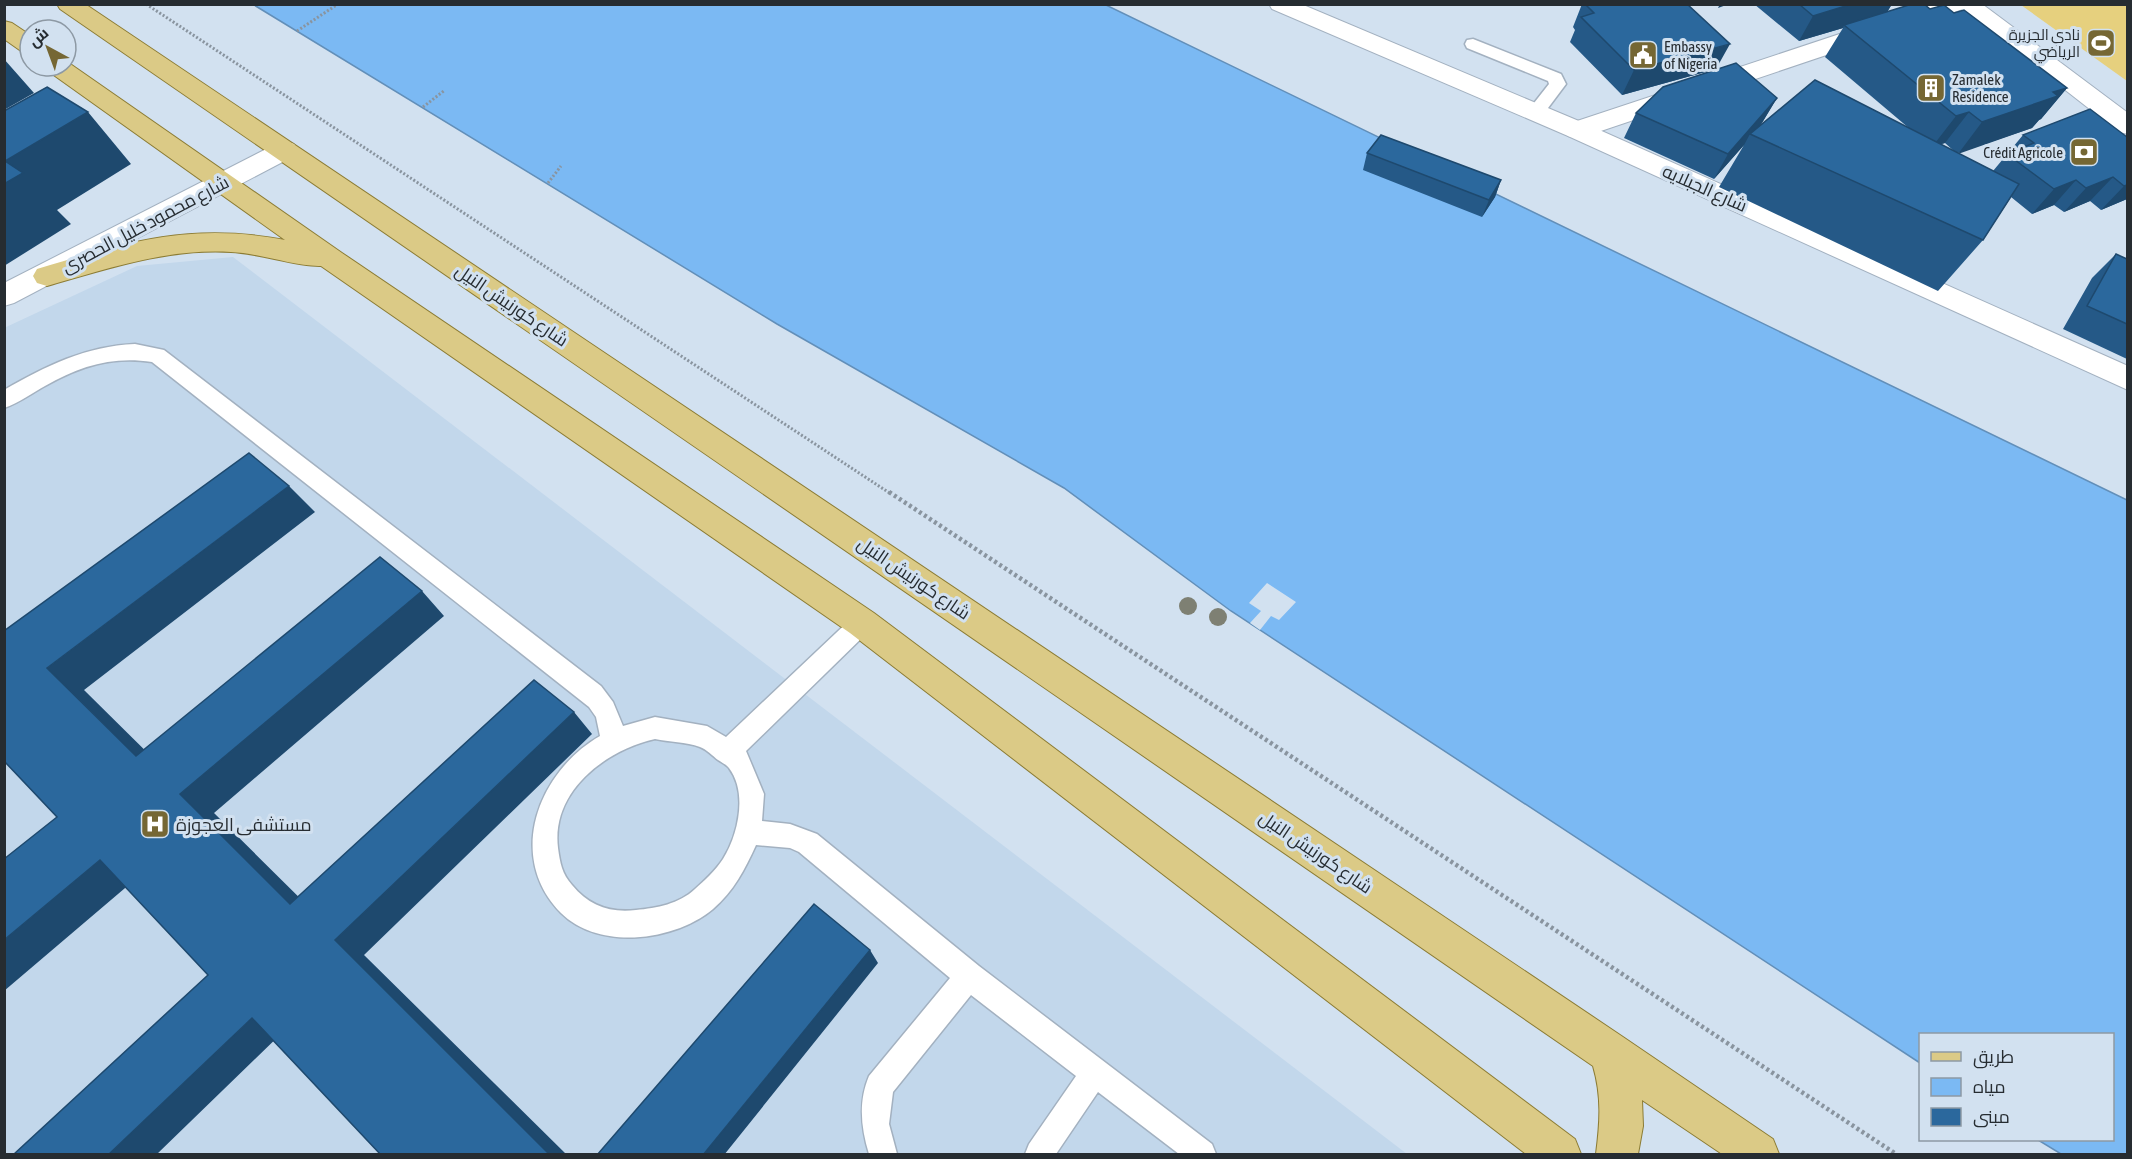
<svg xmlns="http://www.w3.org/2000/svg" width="2132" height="1159" font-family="'Asap Condensed',Cairo,sans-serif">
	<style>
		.built { fill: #c2d7eb }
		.green { fill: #e6d07e }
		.water { fill: #7bb9f3; stroke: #628fb9; stroke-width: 1.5 }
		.pier { fill: #d2e1f0 }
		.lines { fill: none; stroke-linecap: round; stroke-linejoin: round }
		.service-casing { stroke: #a3b1c0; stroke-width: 3 }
		.minor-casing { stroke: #a3b1c0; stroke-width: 2 }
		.tertiary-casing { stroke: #a3b1c0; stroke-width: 2 }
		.primary-casing { stroke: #8c7c34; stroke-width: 2 }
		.path-far1 { stroke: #89949f; stroke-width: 3; stroke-dasharray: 2 2; stroke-linecap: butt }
		.path { stroke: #89949f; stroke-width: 4.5; stroke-dasharray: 3 3; stroke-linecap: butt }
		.service { fill: #fff; fill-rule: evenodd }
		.minor { fill: #fff; fill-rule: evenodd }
		.tertiary { fill: #fff; fill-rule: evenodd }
		.primary { fill: #dbca86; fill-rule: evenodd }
		.tree { fill: #7e8073 }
		.wall { fill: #255987; fill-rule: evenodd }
		.shaded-wall { fill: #1e496e }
		.building { fill: #2b689d; stroke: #1e496e; stroke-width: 1.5 }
		.labels { text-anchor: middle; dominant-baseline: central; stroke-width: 6; stroke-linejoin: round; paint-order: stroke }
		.far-poi-label { font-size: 15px; fill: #262c31; stroke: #d2e1f0; text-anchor: end }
		.street-label { font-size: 18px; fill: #262c31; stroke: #d2e1f0 }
		.poi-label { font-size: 18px; fill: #262c31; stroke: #d2e1f0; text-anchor: start }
	</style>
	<rect width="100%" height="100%" fill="#d2e1f0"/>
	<!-- built -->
	<path class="built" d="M233 257 1407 1154H5L4 328 137 266Z"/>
	<!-- green -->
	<path class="green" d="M2021 5H2127V81Z"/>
	<!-- water -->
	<path class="water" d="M254 5H1106L2127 500V1154H2061L2038 1140H2112V1034H1920V1063L1231 611 1064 488 777 324Z"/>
	<!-- pier -->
	<path class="pier" d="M1267 583 1296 602 1279 620 1271 616 1260 630 1250 623 1261 611 1249 603Z"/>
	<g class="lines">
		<!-- service casing -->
		<g class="service-casing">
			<path id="service" d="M1473 39 1561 74 1566 84 1542 116H1530L1527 112 1549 84 1548 81 1467 48 1465 44 1467 40Z
				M135 344 164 350 601 686 613 702 623 726 655 717 707 726 726 737 854 616 862 613 870 616 873 623 870 630 746 751 764 794 762 821 790 824 817 834 979 966 1212 1144 1216 1154H1179L1098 1092 1056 1154H1025L1029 1144 1076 1076 971 995 893 1092 889 1124 897 1154H869C861 1128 858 1102 869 1076L950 978 799 852 790 848 756 845C745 869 734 891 713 909 675 941 599 951 561 913 505 856 539 771 600 736L596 717 589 707 152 362C112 356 80 366 45 386 32 393 19 403 4 408V390C46 366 86 346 135 344ZM655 739C669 742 686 742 700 747 706 749 713 756 718 760 721 762 727 765 729 768 748 793 738 835 723 859 716 870 704 881 695 889 679 904 657 908 636 910 610 913 589 906 572 885 562 874 560 863 558 848 551 791 606 750 655 739Z"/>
		</g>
		<!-- minor casing -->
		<g class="minor-casing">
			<path id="minor" d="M1930 4H1966L1963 9 1586 136 1577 138 1568 136 1564 130 1568 124Z
				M285 141 294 144 298 150 294 156 14 303 4 306V283L276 144Z"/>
		</g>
		<!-- tertiary casing -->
		<g class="tertiary-casing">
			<path id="tertiary" d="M1269 4H1301L1586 124 2128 366V390L1568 136 1272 9Z
				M1955 4H1982L2128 113V134L2119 132Z"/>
		</g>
		<!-- primary casing -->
		<g class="primary-casing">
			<path id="primary" d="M57 4H85L1623 1037 1773 1139 1779 1154H1722L1642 1100 1643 1126 1638 1154H1596C1600 1123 1602 1097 1593 1066L60 9Z
				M4 21 12 23 30 35V54L21 51 4 39Z
				M66 61 342 253 874 613 1575 1139 1581 1154H1526L850 633 321 266C296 267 259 253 231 252 167 248 107 269 47 286L37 283 33 276 37 269C127 242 190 222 285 240L48 71 45 66H66Z"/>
		</g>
		<!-- path-far1 -->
		<path class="path-far1" d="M146 4 891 494
			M297 31 338 4
			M423 107 445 90
			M548 183 561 166"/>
		<!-- path -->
		<path class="path" d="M889 492 1896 1154"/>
		<!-- service -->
		<use href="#service" class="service"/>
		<!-- minor -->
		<use href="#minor" class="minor"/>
		<!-- tertiary -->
		<use href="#tertiary" class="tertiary"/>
		<!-- primary -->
		<use href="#primary" class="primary"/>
	</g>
	<!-- trees -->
	<g class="tree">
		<circle cx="1188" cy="606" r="9"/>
		<circle cx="1218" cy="617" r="9"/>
	</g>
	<!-- wall -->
	<path class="wall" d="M1582 4H1687L1716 69 1622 95 1570 42 1575 30 1573 27Z
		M1754 4H1892L1887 12 1930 9 1954 13 2067 88 2041 119 2039 120 2032 128 1958 153 1993 171 2023 135 2127 137V199L2101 210 2090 201 2064 212 2054 205 2032 214 2011 197 1983 240 1938 291 1719 187 1744 145 1714 179 1624 138 1636 113 1777 98 1760 126 1910 129 1825 57 1843 28 1799 41ZM1945 143 1955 152 1941 144Z
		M1367 153 1501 180 1495 197 1482 217 1363 170Z
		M2116 254 2127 259V359L2063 329 2092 278Z"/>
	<!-- shaded-wall -->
	<path class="shaded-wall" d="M1720 4H1729L1718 8Z
		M1852 4H1892L1886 14 1844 25 1843 28 1799 41 1813 16Z
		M1730 44 1716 69 1622 95 1634 70Z
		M4 59 34 93 4 110Z
		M2067 88 2041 119 2039 120 2032 128 1958 154 1982 122 2053 92Z
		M1777 98 1762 123 1752 135 1750 134 1744 145 1714 179 1728 154Z
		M88 112 131 164 57 210 71 224 4 266 5 161Z
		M1969 112 1945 143 1932 147 1956 116Z
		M2113 177 2090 201 2064 212 2086 188Z
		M1501 180 1495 197 1482 217 1489 200Z
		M2076 180 2054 205 2032 214 2054 189Z
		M2127 185V199L2101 210 2124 186Z
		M289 486 315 512 84 690 171 776 136 756 47 668Z
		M422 591 444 616 214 813 321 919 290 904 180 794Z
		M574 712 592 734 364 955 567 1155H550L335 940Z
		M100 860 138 877 4 991V940Z
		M870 950 878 963 724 1155H703Z
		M252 1018 286 1029 156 1155H108Z"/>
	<!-- building -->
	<path class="building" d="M1585 4H1687L1730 44 1634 70 1581 17 1594 13Z
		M1799 4H1852L1813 16Z
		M1912 4H1924L1930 9 1944 5 1954 13 1964 10 2067 88 2053 92 2058 96 1982 122 1969 112 1956 116 1844 25Z
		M1736 63 1777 98 1728 154 1636 113 1663 87Z
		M1815 80 2019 184 1983 240 1750 134Z
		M47 87 88 112 5 161 23 173 4 184V111Z
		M2090 109 2127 137V185L2124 186 2113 177 2086 188 2076 180 2054 189 2007 154 2034 143 2023 135Z
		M1381 135 1501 180 1489 200 1367 153Z
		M2116 254 2127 259V324L2087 306Z
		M249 453 289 486 47 668 136 756 380 557 422 591 180 794 290 904 534 680 574 712 335 940 550 1155H381L252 1018 108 1155H13L208 975 100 860 4 940V859L57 817 4 761V631Z
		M814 904 870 950 703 1155H597Z"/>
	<!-- icons -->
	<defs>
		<g id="stadium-square" transform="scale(1.5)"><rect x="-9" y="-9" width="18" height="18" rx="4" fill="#756734" stroke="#d2e1f0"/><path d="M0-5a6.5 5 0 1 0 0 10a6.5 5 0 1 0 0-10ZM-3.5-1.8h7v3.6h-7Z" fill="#fff"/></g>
		<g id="civic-square" transform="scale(1.5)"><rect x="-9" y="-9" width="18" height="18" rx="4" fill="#756734" stroke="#d2e1f0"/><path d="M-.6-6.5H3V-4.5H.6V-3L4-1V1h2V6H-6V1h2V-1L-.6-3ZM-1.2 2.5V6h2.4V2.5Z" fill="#fff"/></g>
		<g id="building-square" transform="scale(1.5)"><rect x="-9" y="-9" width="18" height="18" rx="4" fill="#756734" stroke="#d2e1f0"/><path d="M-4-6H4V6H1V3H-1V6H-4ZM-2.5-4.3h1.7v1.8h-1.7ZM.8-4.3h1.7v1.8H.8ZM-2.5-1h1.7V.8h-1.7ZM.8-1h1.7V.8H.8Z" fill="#fff"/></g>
		<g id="bank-square" transform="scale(1.5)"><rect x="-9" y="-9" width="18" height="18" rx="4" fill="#756734" stroke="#d2e1f0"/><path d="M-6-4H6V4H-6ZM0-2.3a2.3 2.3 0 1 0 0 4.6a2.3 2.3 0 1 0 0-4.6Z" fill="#fff"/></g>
		<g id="hospital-square" transform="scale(1.5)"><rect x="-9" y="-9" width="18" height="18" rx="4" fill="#756734" stroke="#d2e1f0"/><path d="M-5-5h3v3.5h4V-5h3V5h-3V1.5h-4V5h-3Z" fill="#fff"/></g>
	</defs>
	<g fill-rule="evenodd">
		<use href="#stadium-square" x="2101" y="43"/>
		<use href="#civic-square" x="1643" y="55"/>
		<use href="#building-square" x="1931" y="88"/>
		<use href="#bank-square" x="2084" y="152"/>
		<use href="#hospital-square" x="155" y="824"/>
	</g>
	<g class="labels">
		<!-- far-poi labels -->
		<g class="far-poi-label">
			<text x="2080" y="34">نادي الجزيرة<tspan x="2080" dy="17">الرياضي</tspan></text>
			<text x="1664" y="46" text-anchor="start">Embassy<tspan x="1664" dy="17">of Nigeria</tspan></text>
			<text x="1952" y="79" text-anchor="start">Zamalek<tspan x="1952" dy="17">Residence</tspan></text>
			<text x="2063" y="152">Crédit Agricole</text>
		</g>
		<!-- street labels -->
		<g class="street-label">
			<text transform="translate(1705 188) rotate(24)">شارع الجبلايه</text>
			<text transform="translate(145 224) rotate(-28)">شارع محمود خليل الحصرى</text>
			<text transform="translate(512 305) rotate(34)">شارع كورنيش النيل</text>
			<text transform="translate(914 578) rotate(34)">شارع كورنيش النيل</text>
			<text transform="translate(1316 852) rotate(34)">شارع كورنيش النيل</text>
		</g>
		<!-- poi labels -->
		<g class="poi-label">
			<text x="176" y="824">مستشفى العجوزة</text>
		</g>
	</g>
	<!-- border -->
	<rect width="2132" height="1159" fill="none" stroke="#262c31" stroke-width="12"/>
	<!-- legend -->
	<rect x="1919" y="1033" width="195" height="108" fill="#d2e1f0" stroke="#8d99a4" stroke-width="1.5"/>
	<rect x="1931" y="1052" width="30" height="9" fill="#dbca86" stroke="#8d99a4" stroke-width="1.5"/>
	<text x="1973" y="1063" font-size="18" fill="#262c31">طريق</text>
	<rect x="1931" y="1078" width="30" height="18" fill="#7bb9f3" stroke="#8d99a4" stroke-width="1.5"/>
	<text x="1973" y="1093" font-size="18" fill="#262c31">مياه</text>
	<rect x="1931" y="1108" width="30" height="18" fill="#2b689d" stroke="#8d99a4" stroke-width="1.5"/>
	<text x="1973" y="1123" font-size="18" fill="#262c31">مبنى</text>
	<!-- north arrow -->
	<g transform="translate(48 48) rotate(319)"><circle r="28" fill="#d2e1f0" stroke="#8d99a4" stroke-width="1.5"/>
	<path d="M0-4.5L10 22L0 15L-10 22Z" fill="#756734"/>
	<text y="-9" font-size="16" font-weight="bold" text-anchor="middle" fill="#262c31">ش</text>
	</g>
</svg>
